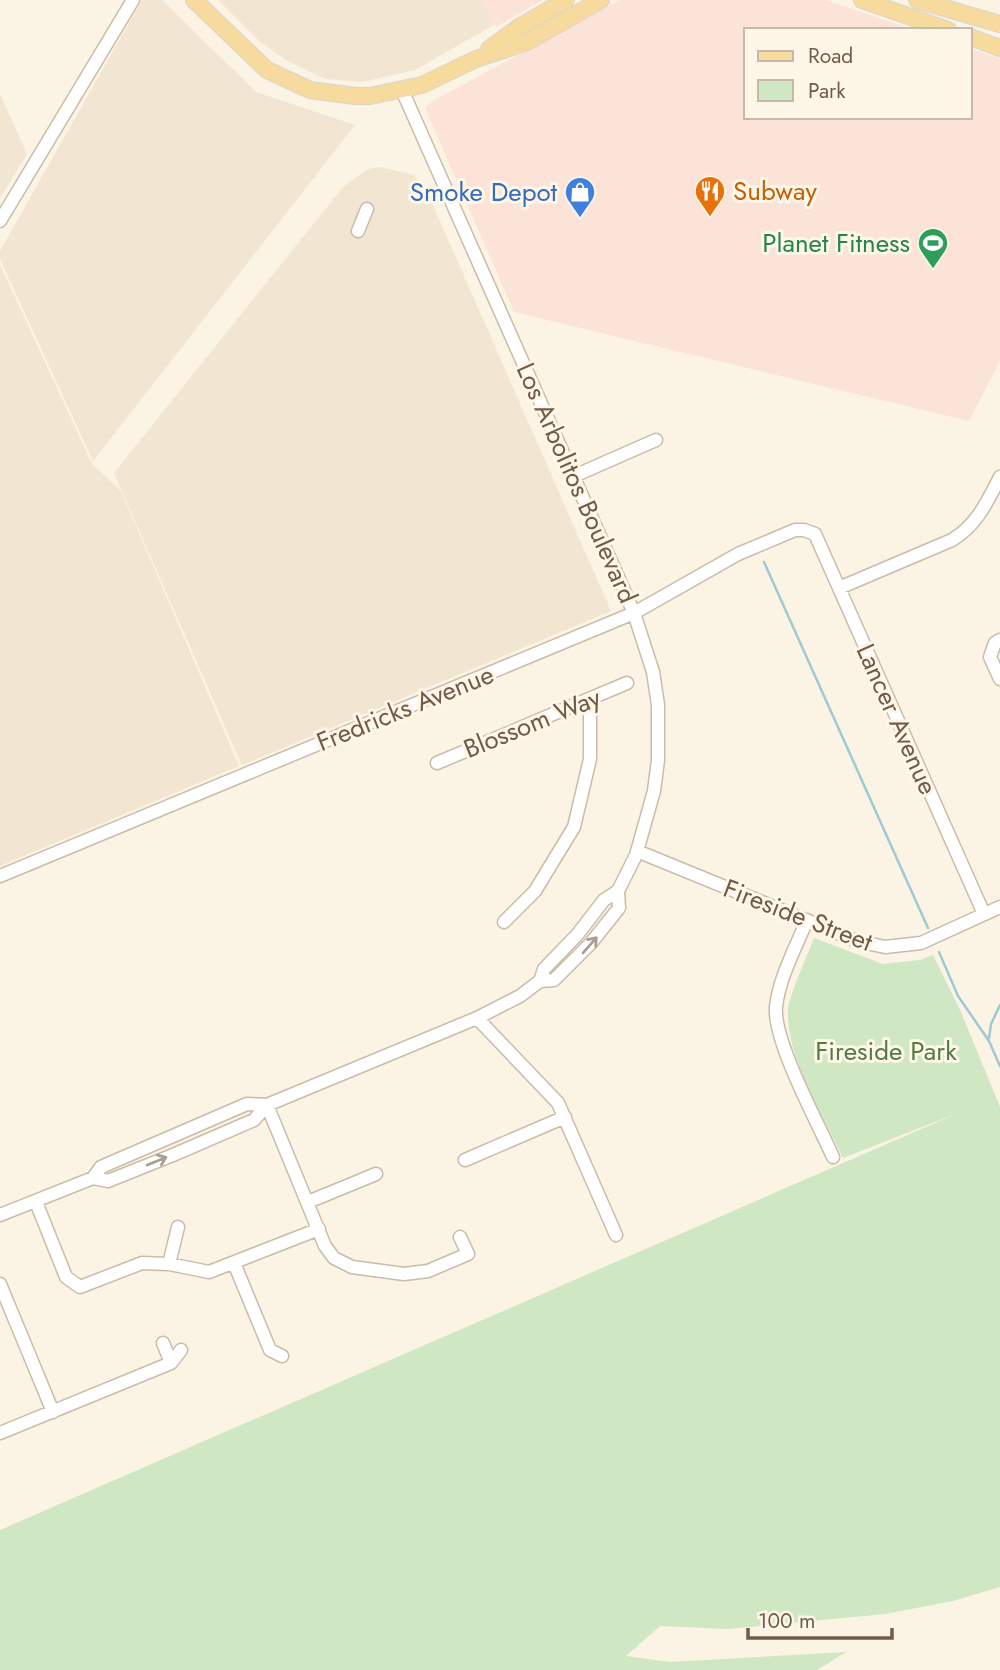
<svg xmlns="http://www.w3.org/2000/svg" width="1000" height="1670" font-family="Jost,sans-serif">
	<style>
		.residential { fill: #f2e5d1 }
		.commercial { fill: #fbe4d7 }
		.green { fill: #cfe7c2 }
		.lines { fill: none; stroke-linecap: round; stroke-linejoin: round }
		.stream { stroke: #9fc9d4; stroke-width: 2.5 }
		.minor-casing { stroke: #cbbbaa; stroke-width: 15 }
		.major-casing { stroke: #dad4d0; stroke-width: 18 }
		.minor { stroke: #fff; stroke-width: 12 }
		.major { stroke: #f7db9e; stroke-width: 16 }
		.oneway { stroke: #aa9d92 }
		.labels { text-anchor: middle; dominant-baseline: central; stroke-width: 6; stroke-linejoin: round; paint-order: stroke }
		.food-label { font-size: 26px; fill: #c56008; stroke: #fef7e8; text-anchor: start }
		.shop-label { font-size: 26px; fill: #366cbe; stroke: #fef7e8; text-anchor: end }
		.leisure-label { font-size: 26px; fill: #27864d; stroke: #fef7e8; text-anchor: end }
		.street-label { font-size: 26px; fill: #715b4a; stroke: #fef7e8 }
		.park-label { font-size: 26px; fill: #537c45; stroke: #fef7e8 }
	</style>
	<rect width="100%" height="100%" fill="#fbf3e3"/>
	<!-- residential -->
	<path class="residential" d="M142 0H162L256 92 355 125 93 461 0 259V251Z
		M218 0H489L499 22 415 70 362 82 326 79 289 62 260 42Z
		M0 94 27 154 0 198Z
		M380 167 414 175 432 203 611 611 242 765 114 473 344 186 368 169Z
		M0 265 92 464 121 491 239 766 0 866Z"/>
	<!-- commercial -->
	<path class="commercial" d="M480 0H543L496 27Z
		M620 0H826L914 30H746V117H970V49L1000 58V361L969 421 514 312 425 108 433 101Z"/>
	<!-- green -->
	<path class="green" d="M814 938 883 964 920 960 933 955 961 1012 1000 1107V1587L953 1601 885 1614 727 1629 660 1626 626 1656 670 1662 846 1652 817 1670H0V1530L958 1113 843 1158C823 1116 786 1057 788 1010 789 996 808 954 814 938Z"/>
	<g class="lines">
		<!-- stream -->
		<path class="stream" d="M764 562 928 928
			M939 952 958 996 989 1041 1000 1066
			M989 1038 991 1024 1000 1005"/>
		<!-- minor casing -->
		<g class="minor-casing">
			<path id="minor" d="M402 90 634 613 653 672 658 705V760L654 791 636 855 618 891 604 900 577 935 544 969 540 981
				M0 221 133 0
				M358 231 367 209
				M574 476 656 440
				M839 588 952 540C977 525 987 502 1000 477
				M1000 640 995 643 990 657 1000 679
				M437 763 627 683
				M637 851 857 941 885 947 921 943 1000 907
				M0 876 634 613 738 554 795 530H804L815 534 984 914
				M807 920C796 947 779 978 776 1007 773 1041 818 1123 833 1157
				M504 922 535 891 574 827 590 759V710L586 702
				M477 1018 558 1103 616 1235
				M267 1105 325 1246 334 1258 352 1267 404 1274 428 1271 468 1254 460 1237
				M465 1160 565 1117
				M93 1178 101 1167 247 1104 267 1105 477 1018 520 996 540 981 554 980 591 943 619 908 618 891
				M36 1202 66 1277 80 1287 142 1263 169 1264 209 1272 319 1229
				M308 1202 376 1174
				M0 1215 93 1178 108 1181 173 1155 254 1120 267 1105
				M234 1263 270 1350 282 1356
				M169 1264 178 1227
				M0 1284 53 1412
				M163 1343 171 1363
				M0 1433 171 1363 181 1350"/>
		</g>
		<!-- major casing -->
		<g class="major-casing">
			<path id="major" d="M194 0 267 70 310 90 355 96H370L422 85 476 59 527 42 601 0
				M862 0 948 30
				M917 0 1000 24
				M970 37 1000 48
				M489 49 519 27 566 0"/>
		</g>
		<!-- minor -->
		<use href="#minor" class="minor"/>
		<!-- major -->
		<use href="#major" class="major"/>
	</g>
	<!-- one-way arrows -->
	<defs><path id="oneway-shaft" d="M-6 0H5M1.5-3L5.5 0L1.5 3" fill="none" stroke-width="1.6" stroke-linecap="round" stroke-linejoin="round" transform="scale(1.75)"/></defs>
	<g class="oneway">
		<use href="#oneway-shaft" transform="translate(590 945) rotate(-49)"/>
		<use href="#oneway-shaft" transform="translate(157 1161) rotate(-22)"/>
	</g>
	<!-- icons -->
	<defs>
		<g id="restaurant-pin" transform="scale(1.575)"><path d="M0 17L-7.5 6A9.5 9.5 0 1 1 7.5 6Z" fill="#e8710a" stroke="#fef7e8"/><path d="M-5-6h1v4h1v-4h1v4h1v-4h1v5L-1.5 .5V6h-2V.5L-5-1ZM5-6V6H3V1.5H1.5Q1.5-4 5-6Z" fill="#fff"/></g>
		<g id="shop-pin" transform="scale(1.575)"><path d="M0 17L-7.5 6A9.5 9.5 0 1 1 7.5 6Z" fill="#3f7fe0" stroke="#fef7e8"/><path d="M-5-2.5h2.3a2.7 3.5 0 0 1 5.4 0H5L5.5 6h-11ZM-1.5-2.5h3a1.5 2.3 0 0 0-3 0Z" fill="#fff"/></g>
		<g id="stadium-pin" transform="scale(1.575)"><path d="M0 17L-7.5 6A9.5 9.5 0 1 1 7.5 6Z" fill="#2e9e5b" stroke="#fef7e8"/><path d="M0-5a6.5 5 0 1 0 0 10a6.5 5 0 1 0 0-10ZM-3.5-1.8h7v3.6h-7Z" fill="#fff"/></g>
	</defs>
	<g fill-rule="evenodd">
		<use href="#restaurant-pin" x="710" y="191"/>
		<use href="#shop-pin" x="580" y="192"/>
		<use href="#stadium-pin" x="933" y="243"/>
	</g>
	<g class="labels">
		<!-- food labels -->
		<g class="food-label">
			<text x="733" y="191">Subway</text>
		</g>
		<!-- shop labels -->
		<g class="shop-label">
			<text x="557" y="192">Smoke Depot</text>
		</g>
		<!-- leisure labels -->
		<g class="leisure-label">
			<text x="910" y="243">Planet Fitness</text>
		</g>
		<!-- street labels -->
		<g class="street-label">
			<text transform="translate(577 483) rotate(66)">Los Arbolitos Boulevard</text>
			<text transform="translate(405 708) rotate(-22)">Fredricks Avenue</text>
			<text transform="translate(897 719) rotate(66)">Lancer Avenue</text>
			<text transform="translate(532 723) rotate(-22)">Blossom Way</text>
			<text transform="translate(798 915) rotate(21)">Fireside Street</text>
		</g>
		<!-- park labels -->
		<g class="park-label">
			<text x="886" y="1051">Fireside Park</text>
		</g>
	</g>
	<!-- legend -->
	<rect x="744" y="28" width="228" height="91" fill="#fef7e8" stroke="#c6b9a9" stroke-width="2"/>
	<rect x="758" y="51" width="35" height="10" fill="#f7db9e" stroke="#c6b9a9" stroke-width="2"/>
	<text x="808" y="63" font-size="21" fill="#715b4a">Road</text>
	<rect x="758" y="80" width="35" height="21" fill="#cfe7c2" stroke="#c6b9a9" stroke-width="2"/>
	<text x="808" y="98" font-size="21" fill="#715b4a">Park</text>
	<!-- scale -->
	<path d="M748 1628v10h144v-10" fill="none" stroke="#715b4a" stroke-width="3.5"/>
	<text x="758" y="1628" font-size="21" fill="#715b4a" stroke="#fef7e8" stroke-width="5" paint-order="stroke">100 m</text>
</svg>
